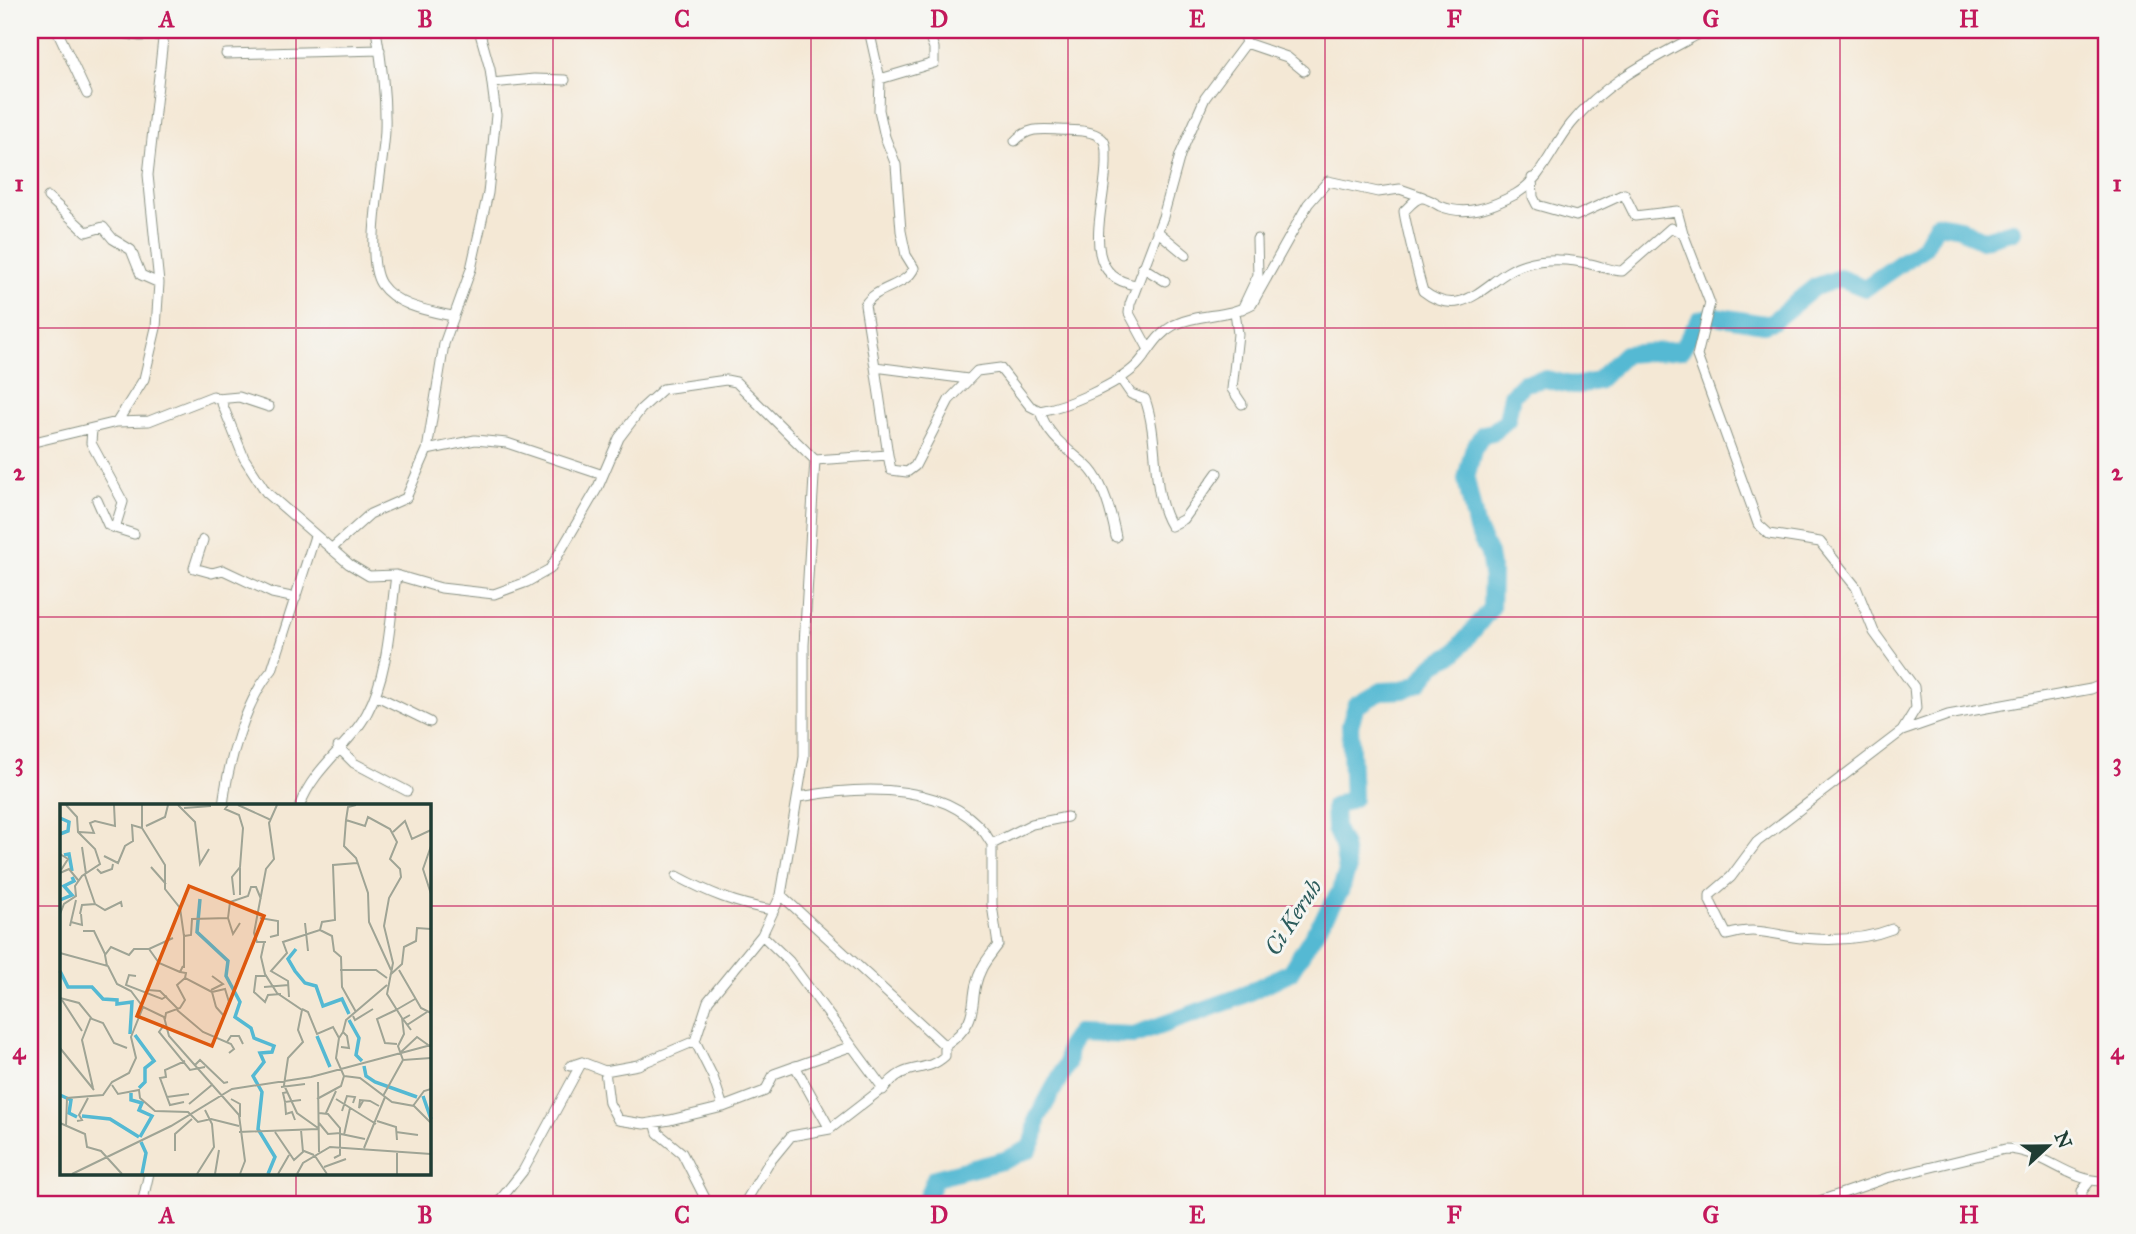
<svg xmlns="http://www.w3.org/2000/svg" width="2136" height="1234" font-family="'IM FELL Great Primer',serif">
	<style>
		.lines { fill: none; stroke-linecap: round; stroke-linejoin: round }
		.river { stroke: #54b9d3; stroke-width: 18 }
		.minor-casing { stroke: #8a9284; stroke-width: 11 }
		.minor { stroke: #fff; stroke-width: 9 }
		.grid { fill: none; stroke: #c2185b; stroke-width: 2; stroke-opacity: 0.55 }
		.labels { text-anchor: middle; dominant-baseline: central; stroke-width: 6; stroke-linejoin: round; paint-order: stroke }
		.water-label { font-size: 23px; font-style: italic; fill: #2c5c5c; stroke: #f6f6f2 }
		.inset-river { fill: none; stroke: #54b9d3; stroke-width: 3.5 }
		.inset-road { fill: none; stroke: #9fa495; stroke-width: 2 }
		.view { fill: #de580e; fill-opacity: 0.15; stroke: #de580e; stroke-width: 3.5 }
		.inset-edge { fill: none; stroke: #1f3d34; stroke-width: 3.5 }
		.neatline { fill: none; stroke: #c2185b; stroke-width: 2.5 }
		.grid-label { font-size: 23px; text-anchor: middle; font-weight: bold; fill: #c2185b }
	</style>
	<rect width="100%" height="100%" fill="#f6f6f2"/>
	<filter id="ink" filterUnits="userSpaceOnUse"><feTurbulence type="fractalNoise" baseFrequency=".0143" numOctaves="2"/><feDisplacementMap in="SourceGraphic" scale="14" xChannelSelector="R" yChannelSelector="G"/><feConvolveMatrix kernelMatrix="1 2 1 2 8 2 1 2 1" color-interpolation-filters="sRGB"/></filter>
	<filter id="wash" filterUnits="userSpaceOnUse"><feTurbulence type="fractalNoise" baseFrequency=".00686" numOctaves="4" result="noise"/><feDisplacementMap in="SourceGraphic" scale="28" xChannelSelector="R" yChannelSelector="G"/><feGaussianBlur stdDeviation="1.57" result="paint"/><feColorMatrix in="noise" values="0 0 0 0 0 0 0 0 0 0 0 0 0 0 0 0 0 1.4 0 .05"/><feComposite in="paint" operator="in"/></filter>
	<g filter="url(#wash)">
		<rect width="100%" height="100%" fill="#f4e8d5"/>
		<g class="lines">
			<!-- river -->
			<path class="river" d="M924 1204 935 1178 1005 1160 1029 1149 1035 1137 1037 1119 1067 1064 1069 1046 1078 1033 1134 1035 1237 998 1290 972 1340 892 1347 871 1343 846 1335 829 1334 807 1353 798 1350 725 1356 706 1382 691 1403 690 1420 683 1434 664 1455 653 1491 608 1492 574 1489 554 1477 530 1466 479 1473 450 1483 434 1493 432 1507 420 1512 395 1524 383 1546 379 1574 386 1597 381 1625 354 1681 350 1700 319 1715 316 1764 324 1773 321 1815 287 1840 278 1865 288 1924 247 1937 224 1960 228 1981 240 2013 231"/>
		</g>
	</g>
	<g filter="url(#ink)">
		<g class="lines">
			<!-- minor casing -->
			<g class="minor-casing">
				<path id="minor" d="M57 30 87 94
					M103 30 140 36 162 35
					M376 30C382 63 386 96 385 130 384 165 363 257 381 284 396 306 429 311 452 316
					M869 30 880 79 879 110 885 137 896 165 901 231 906 255 914 268C906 287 876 286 865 305L875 367
					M1242 30 1246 43 1287 57 1304 71
					M1706 30C1659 56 1606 80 1571 124 1553 146 1542 179 1516 194 1492 207 1466 217 1440 206 1434 203 1427 197 1421 198 1414 199 1409 207 1404 211 1404 217 1420 283 1423 291 1466 325 1489 274 1525 264 1545 258 1570 259 1590 264 1601 266 1611 271 1622 271L1671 228 1683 233 1710 303 1697 356 1758 524 1769 534 1820 542 1856 587 1874 632 1914 687 1916 708 1902 731 1948 715 2091 689 2106 683
					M226 54 380 50
					M880 79 934 63V48L927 30
					M492 83 534 79 565 80
					M1015 141C1028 127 1042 129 1059 130 1072 131 1091 129 1101 138 1107 142 1106 151 1106 158 1108 202 1074 276 1136 285
					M1532 178 1533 197 1537 205 1576 216 1624 194 1635 216 1677 211 1683 233
					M48 197 86 232 103 227 113 239 131 250 141 275 159 283
					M1157 231 1186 255
					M1142 267 1165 281
					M1242 309 1258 275 1257 239
					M1235 312 1238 334 1232 389 1242 404
					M1148 348 1129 313 1130 304 1163 217 1180 155 1205 98 1246 43
					M1120 378 1131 394 1145 399C1160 441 1150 491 1171 526L1184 519 1217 473
					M217 399 239 397 269 407
					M1040 411C1047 436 1068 449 1086 465 1103 480 1112 516 1116 537
					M117 422 149 421 213 396 221 401 244 458 266 492 349 564 369 576 396 575 441 588 494 594 527 582 550 569 598 487 619 438 641 409 663 389 726 380 736 382 815 460
					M92 429 91 443 123 502 115 528 108 525 97 500
					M30 443 117 422 144 379 156 328 159 283 148 175 164 30
					M427 450 475 440 507 443 600 474
					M888 455 891 470 907 472 915 466 949 400 977 371 1000 368 1030 406 1040 411C1068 406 1117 385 1137 365 1150 351 1156 335 1174 325 1198 313 1227 318 1252 304L1308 204 1328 181 1378 192 1400 189 1423 197
					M115 528 134 534
					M203 540 194 568 212 573 223 570 272 593 296 598
					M331 549 370 514 406 498 427 450 444 344 471 269 488 193 496 115 490 69 479 30
					M375 695 430 722
					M338 747 354 763 407 791
					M799 797C861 786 956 780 992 844L1032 824 1067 817
					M223 805C228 764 245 701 272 670L315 536
					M300 805C314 767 350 745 367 713 389 672 390 620 396 575
					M677 876C709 893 736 904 772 910
					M781 895 945 1046C986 1017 965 1001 982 968 986 960 993 952 998 945L992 905V844
					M1892 929C1864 940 1832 941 1801 938 1774 935 1756 926 1727 935L1710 901V895L1731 877 1757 842 1902 731
					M695 1041 713 1077 723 1107
					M570 1066 582 1062 605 1071 638 1065 695 1041 708 1001 762 935 781 895 804 757V645L815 460 888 455 875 367 968 379
					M795 1066 830 1129
					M605 1071 609 1103 618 1120 644 1124 670 1120 723 1107 765 1091 774 1074 852 1046
					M883 1090C906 1059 923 1076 945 1056V1046
					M655 1122 658 1133 682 1153 708 1204
					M142 1204 149 1173
					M497 1204 523 1171 582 1062
					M744 1204 768 1164 791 1136 830 1129 883 1088 789 961 762 935
					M1811 1204 1887 1178 2005 1149C2043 1149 2069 1183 2106 1181
					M2082 1204V1191L2089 1182"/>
			</g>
			<!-- minor -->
			<use href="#minor" class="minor"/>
		</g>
	</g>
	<!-- grid -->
	<path class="grid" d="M296 30V805M553 30V1204M811 30V1204M1068 30V1204M1325 30V1204M1583 30V1204M1840 30V1204M30 328H2106M30 617H2106M30 906H61M429 906H2106M296 1173V1204"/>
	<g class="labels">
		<!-- water labels -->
		<g class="water-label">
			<text transform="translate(1293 917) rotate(-57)">Ci Keruh</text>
		</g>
	</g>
	<!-- overview -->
	<g transform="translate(60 804)">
		<rect width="371" height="371" fill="#f4e8d5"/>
		<path class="inset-river" d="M0 14 9 18 8 27 0 30M4 51 9 50 12 67M140 95 137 128 168 157 166 172 180 198 175 213 191 224 194 234 214 242 212 248 200 249 204 258 193 272 202 288 198 325 215 353 208 370M0 96 12 91 4 82 14 77 12 73M236 145 228 155 235 167 245 179 256 182 263 202 282 195 289 210M0 167 8 183H32L43 195 57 196V200L72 198 70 230M289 216 299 234 296 251 302 257M75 231 94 257 85 264V278L79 284M257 232 270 263M304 262 306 272 315 278 357 293M71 289V296L82 299 79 306 92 312 80 333M0 291 11 296 9 309 17 313M363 292 371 315M22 312 50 315 79 333M81 338 86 349 82 370"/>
		<path class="inset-road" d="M82 1V24L105 61V85L120 104 124 132 131 131 132 115 168 114 170 98 188 92 191 83H196L201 95M118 1 135 18 140 60 149 45M168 1 165 5 179 11 183 24 180 63 172 73 174 91M178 1 211 16M296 1 288 3 286 16 305 22 308 13 330 25 337 38 330 55 340 65 341 73 329 94 324 122 333 159 327 190 342 214 344 230 338 242 343 256 371 254M124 4 151 2M286 16 284 42 296 54 308 89 309 118 331 166M86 22 105 13 108 1M19 28 34 29 30 19 35 17 55 22 54 1M333 28 345 17 352 35 371 26M371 42 363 65 371 90M22 43 26 70M0 50 8 55 1 66M44 52 58 59 65 42 73 37 72 21 82 24M91 63 106 80M37 65 41 69 52 65 53 60M0 69 9 65 18 76M180 91V64M371 94V118M35 100 45 106 61 98 62 103M0 110 4 100 16 92 15 82 22 72 40 60 35 45 18 28 17 13 6 1M20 110 22 101 35 100 25 71M168 114 173 130 180 119M200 114 218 117V131L210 133M11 118 22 121 21 110M245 119 248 147M10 122 16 96M260 126 272 132 274 147 281 153 282 183 296 208M23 127H34L45 150M124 130V164M206 138H197L194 129 206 65 214 55 209 19 217 1M204 139 201 153 205 170 217 189 242 206 238 226 243 238 228 254 224 281 237 309 258 324M89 145 99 159 120 168M0 149 48 162 57 180 71 187 83 203 104 213 109 232 179 311 185 357 180 370M47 162 45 151 51 143 69 151 74 145H89L113 134M123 162 120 168 126 169 125 174 152 188 156 203M280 166H316L327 174M339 166 361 204 371 209M330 171 342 160 344 143 356 137 357 124 371 125M76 172 69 171 66 181 102 195 107 192M207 172H196L194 188 205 198 208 191 221 190M204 183 229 181M88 186 100 187 118 205M151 186 163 180 152 172M152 188 165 185 169 198 164 212 156 203M229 193 228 177 211 167 227 149 223 138 260 126 262 118 275 116 273 61 297 59M0 194 19 199 32 215 43 219 54 239 67 244M2 196 22 227M242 205 248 208 257 230 273 223 279 234 276 254 284 272 281 282 257 295M117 206 143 228 171 240 174 245 169 249M336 206 317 215 325 239 337 240M336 206 355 195M350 211 343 215 351 226M293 212 295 216 313 205M31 213 22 236 33 284M105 215 106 209 120 204 125 196 117 181 125 174M104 221 99 228 130 266 145 263M347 221 367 208M283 228 286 216 327 181M279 234 283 228 287 232 289 244 281 243M167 238 171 232H179L183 240M0 244 34 286M341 248 357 233 371 243M135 261 140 256 164 279 168 278M284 272 300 274 332 298 354 302 371 319M258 278 259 348M52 281 58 290 79 286 80 294 95 307 128 308 138 318 151 315 179 322M221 283 245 280M228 288 223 289 225 298 241 296M323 292 343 256M107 293 129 290M171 295 180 300V313M276 295 316 320M303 297 299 304 300 296 310 297 319 302M124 298 110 301 100 274 106 273 105 266 125 257M225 298 226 310 232 308 235 316M129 300 153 280M353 302 364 287 371 285M282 307 287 292 295 293 293 299M259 309 268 310 280 324V351L274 354M266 309 276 287M17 317 22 316 19 311 28 294M317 317 336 323 337 336M0 319 25 330 27 343 41 347 62 370M259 319 268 330 281 329M6 322 7 294 43 291 52 278 69 269 76 254 71 233 83 203M241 326 243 348M179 328 258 325M215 328 234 356 244 347 254 351M336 328 358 331M281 330 305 335M284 331 290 304M304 344 325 293M115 347V330L132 315M255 352 267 370M264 363 286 355M12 370 111 322 172 285 251 273 371 241M137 370 154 343 152 320 145 306M155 370 159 346M218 370 229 351M237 370 243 359 270 343 371 350M337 370V347"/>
		<path class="view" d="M129 82 204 112 152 242 77 212Z"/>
		<rect width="371" height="371" class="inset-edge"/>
	</g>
	<!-- margin -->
	<rect width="2136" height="1234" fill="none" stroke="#f6f6f2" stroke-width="77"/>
	<!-- north arrow -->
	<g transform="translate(2048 1146) rotate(68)" stroke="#f6f6f2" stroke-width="5" paint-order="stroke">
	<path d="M0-5L12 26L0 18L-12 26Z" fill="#1f3d34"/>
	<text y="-10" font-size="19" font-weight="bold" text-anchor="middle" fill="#1f3d34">N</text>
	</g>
	<rect x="38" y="38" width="2060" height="1158" class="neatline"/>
	<g class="grid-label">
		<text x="167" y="27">A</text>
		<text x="425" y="27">B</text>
		<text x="682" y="27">C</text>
		<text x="939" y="27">D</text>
		<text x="1197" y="27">E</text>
		<text x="1454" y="27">F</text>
		<text x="1711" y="27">G</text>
		<text x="1969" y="27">H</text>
		<text x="19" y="191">1</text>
		<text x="2117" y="191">1</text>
		<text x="19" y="480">2</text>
		<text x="2117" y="480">2</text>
		<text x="19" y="770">3</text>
		<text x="2117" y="770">3</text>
		<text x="19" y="1059">4</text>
		<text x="2117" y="1059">4</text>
		<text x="167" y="1223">A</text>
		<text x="425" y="1223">B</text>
		<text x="682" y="1223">C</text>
		<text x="939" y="1223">D</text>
		<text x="1197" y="1223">E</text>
		<text x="1454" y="1223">F</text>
		<text x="1711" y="1223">G</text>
		<text x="1969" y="1223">H</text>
	</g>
</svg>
